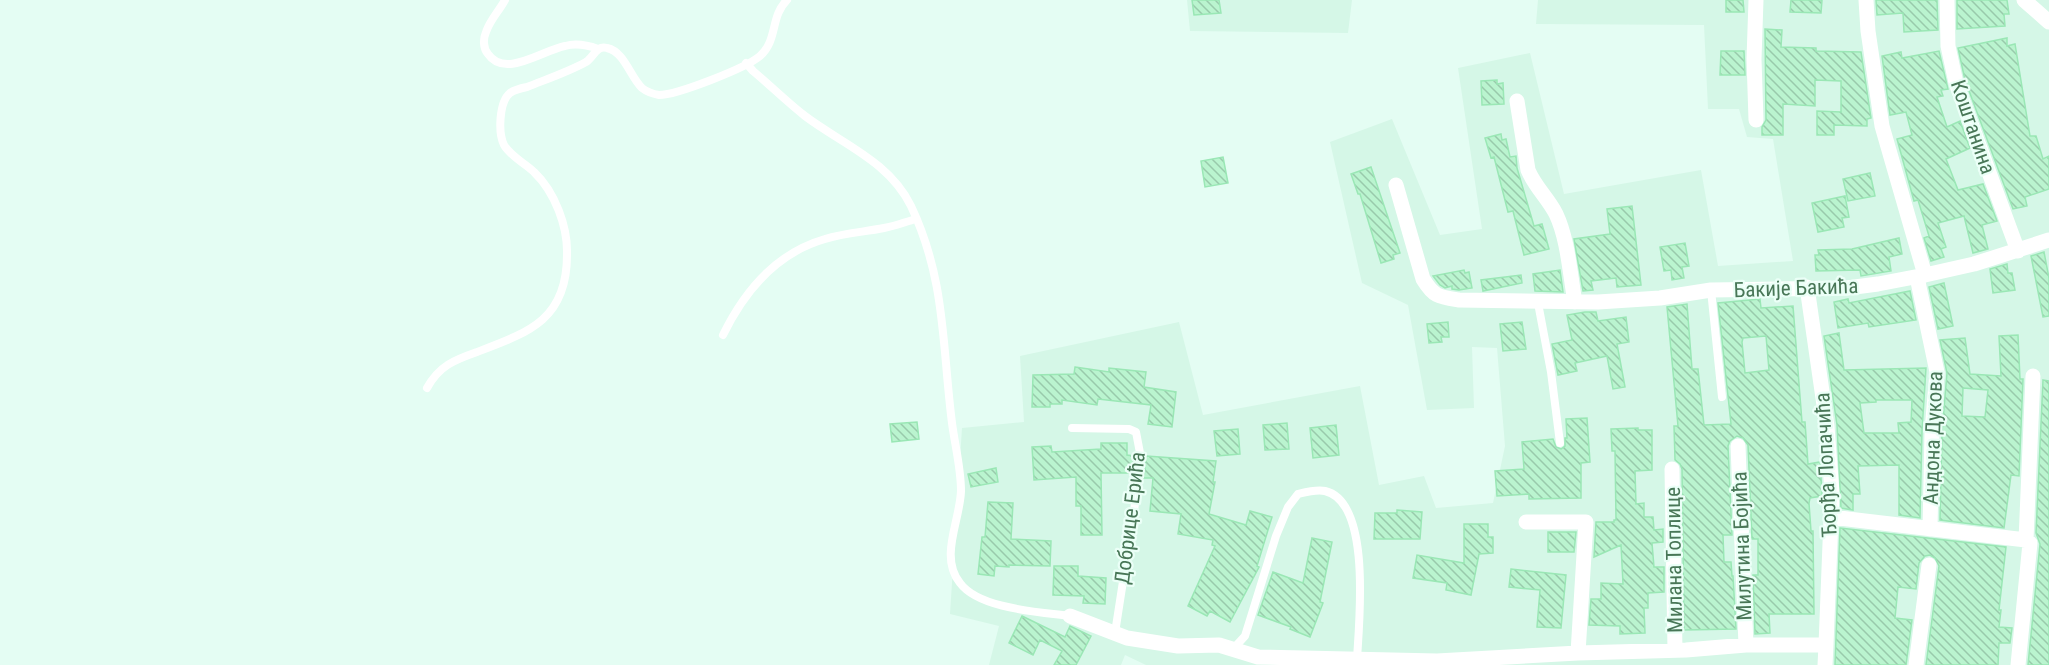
<svg xmlns="http://www.w3.org/2000/svg" width="2049" height="665" font-family="'Roboto Condensed',sans-serif">
	<style>
		.residential { fill: #d5f7e7 }
		.building { fill: url(#building-back-hatch); stroke: #9ae7b5; stroke-width: 1.5; fill-rule: evenodd }
		.lines { fill: none; stroke-linecap: round; stroke-linejoin: round }
		.lane { stroke: #fff; stroke-width: 8 }
		.street { stroke: #fff; stroke-width: 15 }
		.labels { text-anchor: middle; dominant-baseline: central; stroke-width: 4.5; stroke-linejoin: round; paint-order: stroke }
		.street-label { font-size: 21px; fill: #487757; stroke: #ebfff7 }
	</style>
	<defs>
		<pattern id="building-back-hatch" width="6" height="6" patternUnits="userSpaceOnUse" patternTransform="scale(1.5)"><rect width="6" height="6" fill="#baf4cf"/><path d="M-1 5l2 2M0 0l6 6M5-1l2 2" fill="none" stroke="#99caab"/></pattern>
	</defs>
	<rect width="100%" height="100%" fill="#e4fdf3"/>
	<!-- residential -->
	<path class="residential" d="M1187 0H1352L1348 33 1190 31Z
		M1538 0H2049V665H1146L1125 655 1121 665H989L999 626 950 614 962 428 1024 422 1020 356 1179 322 1203 415 1360 386 1379 485 1424 476 1436 508 1493 503 1505 446 1497 348 1472 347 1474 408 1427 410 1408 305 1362 283 1330 142 1392 119 1440 235 1482 229 1458 68 1530 53 1564 194 1701 170 1718 266 1793 261 1773 139 1747 137 1739 109H1708L1704 25 1536 24Z"/>
	<!-- building -->
	<path class="building" d="M1192 0H1219L1221 13 1194 15Z
		M1726 0H1743L1744 12H1726Z
		M1791 0H1822L1821 13 1790 12Z
		M1876 0H1937L1938 30 1904 32 1903 13 1877 15Z
		M1957 0H2007L2009 14H2004L2005 26 1957 29Z
		M1765 29 1782 30 1781 47 1816 48V51L1861 52 1871 118 1867 119V126L1834 125V135H1817V111L1841 112V81L1815 80V106L1783 104V135H1762V127L1766 120Z
		M2007 38V46L2015 44 2030 136H2036L2043 159 2049 156V189L2025 197 2027 206 2013 209 1965 80 1958 48Z
		M1721 51H1744L1745 75H1720Z
		M1939 51 1948 89 1941 90 1943 96 1937 97 1947 127 1960 121 1970 148 1946 159 1958 190 1983 184 1997 221 1982 225 1988 249 1973 253 1964 216 1938 223 1946 247 1941 249 1944 257 1931 261 1924 238 1929 236 1918 200 1914 201 1897 139 1912 135 1906 112 1890 115 1882 56 1901 52 1902 58Z
		M1497 80V84L1503 83 1504 104 1482 105 1481 81Z
		M1501 134 1502 140 1506 139 1510 157 1516 156 1517 168 1534 226 1542 224 1549 249 1524 255 1513 211 1508 212 1494 157 1491 158 1485 138Z
		M1223 157 1228 183 1205 187 1201 161Z
		M1371 167 1400 253 1393 255 1394 259 1381 263 1360 194H1358L1351 174Z
		M1870 173 1875 196 1848 201 1843 179Z
		M1845 196 1849 217 1842 218 1844 227 1818 232 1812 203Z
		M1632 206 1641 285 1617 287 1616 278 1591 281 1593 290 1583 291 1574 239 1610 234 1607 209Z
		M1899 238 1902 254 1889 257 1891 271 1861 276 1860 270 1816 271 1815 255H1819L1818 250 1852 249Z
		M1685 243 1689 266 1682 267 1684 278 1672 280 1671 270 1664 271 1660 247Z
		M2044 252 2049 278V316L2043 317 2031 256Z
		M2007 264 2008 273H2012L2015 290 1993 293 1990 269Z
		M1464 270 1465 273 1469 272 1472 288 1459 290 1452 289V286L1445 288 1440 285 1433 276Z
		M1560 270 1563 292 1535 291 1533 274Z
		M1521 275 1522 283 1483 291 1481 280Z
		M1944 283 1953 326 1938 329 1929 287Z
		M1910 291 1916 320 1869 327 1868 323 1838 328 1834 302 1848 299 1849 303Z
		M1760 299 1761 308 1793 306 1802 422H1805L1808 464 1820 462 1822 493V496L1810 498 1809 503 1811 531H1813L1814 614H1769L1770 633 1755 634 1753 575H1758V539H1752L1748 445 1743 438 1737 436 1730 441 1728 446 1732 535H1723L1724 562H1731L1732 576H1733L1736 629 1684 630 1682 469 1680 464 1675 460 1674 426H1678L1667 307 1687 304 1692 369H1698L1704 425 1731 424 1718 303ZM1766 336 1769 370 1745 373 1742 342 1743 338Z
		M1585 312H1596L1598 321 1626 317 1629 342 1617 344 1625 387 1613 389 1607 356 1575 363 1577 371 1558 375 1552 344 1572 340 1567 315Z
		M1448 322 1449 337H1441L1442 342 1429 343 1427 324Z
		M1522 322 1526 349 1503 351 1500 324Z
		M1839 333 1844 370 1926 368 1922 431 1920 518 1899 515V465L1858 466 1860 494H1853V510L1841 508 1837 425 1824 336ZM1876 400H1912L1911 422 1898 423 1899 433H1864L1860 403 1876 402Z
		M2018 335 2020 379H2023L2019 476 2011 475 2004 528 1940 520 1942 432 1947 373 1940 340 1965 338 1970 374 2001 376 1999 336ZM1963 388 1988 390 1985 417 1962 416Z
		M1075 367 1109 372V368L1146 372 1144 387 1176 392 1172 427 1148 424 1151 405 1098 399 1097 405 1062 400V404H1050V407H1032L1033 375 1074 374Z
		M2043 380 2049 381V665H2028L2040 544 2036 533Z
		M1587 418 1590 462 1581 463V498L1529 499V494L1497 496 1495 471 1524 469 1522 442 1553 439 1556 447 1561 449 1565 446V438H1567L1566 419Z
		M917 422 919 439 892 442 890 424Z
		M1287 423 1289 449 1265 450 1263 425Z
		M1336 425 1339 455 1313 458 1310 428Z
		M1638 428V430H1652V470L1635 471 1636 504 1644 503V517H1653L1654 530 1663 529V542L1652 543 1654 567H1664V592L1648 593V608H1644L1645 633 1620 634V626L1589 625 1591 599H1601V583L1623 584 1621 545 1594 557 1596 522H1614V520H1616L1615 451H1612L1611 429Z
		M1238 429 1240 454 1217 456 1214 431Z
		M1101 443H1127V455L1134 456 1132 473H1101L1102 535H1081V506H1076V477L1034 480 1032 447 1051 446 1052 452 1101 449Z
		M1146 456 1216 461 1213 482H1215L1209 514 1246 525 1250 511 1272 517 1257 566 1259 567 1230 622 1210 611 1207 616 1188 606 1215 546 1212 545 1213 540 1178 534 1181 514 1150 511 1153 478H1144Z
		M996 468 998 482 971 487 968 474Z
		M988 502 1013 503 1011 539 1051 541 1050 566 1009 565V567L995 566 994 576 978 574 982 537H985Z
		M1397 510 1422 512 1420 539H1374L1375 513H1397Z
		M1464 524H1488V537H1493V553L1479 554 1471 595 1446 590 1447 583 1413 578 1417 555 1464 563Z
		M1840 528 2006 547 1999 610H2001L1999 627 2012 628 2010 643H1999L1998 665H1926L1939 566 1935 558 1930 555 1925 556 1919 563 1916 589 1898 587 1895 618 1912 620 1906 665H1835Z
		M1548 532H1576L1574 552H1548Z
		M1312 538 1332 542 1320 602 1323 603 1310 637 1290 629 1291 627 1258 615 1273 572 1303 583Z
		M1054 566H1078V576L1106 578 1105 604 1083 603 1084 596 1053 595Z
		M1511 569 1566 575 1561 628 1537 627 1540 590 1509 587Z
		M1022 616 1065 637 1070 626 1091 636 1076 665H1054L1062 651 1040 640 1033 655 1009 643Z"/>
	<g class="lines">
		<!-- lane -->
		<path class="lane" d="M505 0C499 11 490 20 486 32 483 39 483 48 488 54 505 79 543 50 565 46 576 43 587 45 598 49
			M746 63 753 71C771 86 787 102 805 116 842 144 889 161 911 206 946 280 942 345 952 423 955 446 961 468 961 491 960 521 939 557 960 583 979 609 1040 612 1070 616
			M1711 290 1722 397
			M1538 303 1551 372 1560 443
			M723 335C744 292 776 253 825 239 844 233 864 232 884 228 895 226 905 222 916 219
			M427 388C439 366 454 360 477 352 530 332 567 319 567 255 568 227 555 192 534 172 525 163 511 157 504 145 498 133 499 102 510 93 514 90 522 88 527 87 547 79 568 72 586 62 594 57 596 45 607 48 625 52 630 77 642 88 647 92 653 94 659 95 677 95 746 68 760 56 778 40 770 17 787 0
			M1072 428 1129 429 1136 432 1140 453 1137 491 1115 633
			M1233 649 1245 636 1276 536 1288 507 1298 494C1306 492 1317 489 1325 491 1372 502 1359 623 1357 659"/>
		<!-- street -->
		<path class="street" d="M1866 0 1868 31 1882 126 1925 275
			M1947 0 1948 46 1956 83 2018 251
			M2024 0 2049 22
			M1517 101 1528 170C1535 187 1548 198 1556 214 1568 239 1570 275 1575 302
			M1756 120 1754 59 1756 0
			M1396 185 1423 279C1434 297 1439 297 1459 300L1598 302 1660 298 1711 290 1847 288 1878 284 1925 275 1974 264 2049 240
			M1917 277 1937 372 1932 431 1930 529
			M1807 287 1827 426 1832 493 1826 645
			M1738 446 1746 645
			M1672 469 1675 650
			M1831 517 2026 540 2030 543 2018 665
			M1526 522H1586L1578 653
			M2026 540 2033 376
			M1070 616 1127 638 1178 646 1219 645 1258 657 1437 661
			M1436 665 1437 661 1578 653 1686 650 1746 645H1826L1825 665
			M1916 665 1929 565"/>
	</g>
	<g class="labels">
		<!-- street labels -->
		<g class="street-label">
			<text transform="translate(1973 127) rotate(71)">Коштанина</text>
			<text transform="translate(1796 288) rotate(-2)">Бакије Бакића</text>
			<text transform="translate(1933 438) rotate(-88)">Андона Дукова</text>
			<text transform="translate(1826 465) rotate(-93)">Ђорђа Лопачића</text>
			<text transform="translate(1130 518) rotate(-83)">Добрице Ерића</text>
			<text transform="translate(1742 546) rotate(-92)">Милутина Бојића</text>
			<text transform="translate(1674 560) rotate(-91)">Милана Топлице</text>
		</g>
	</g>
</svg>
